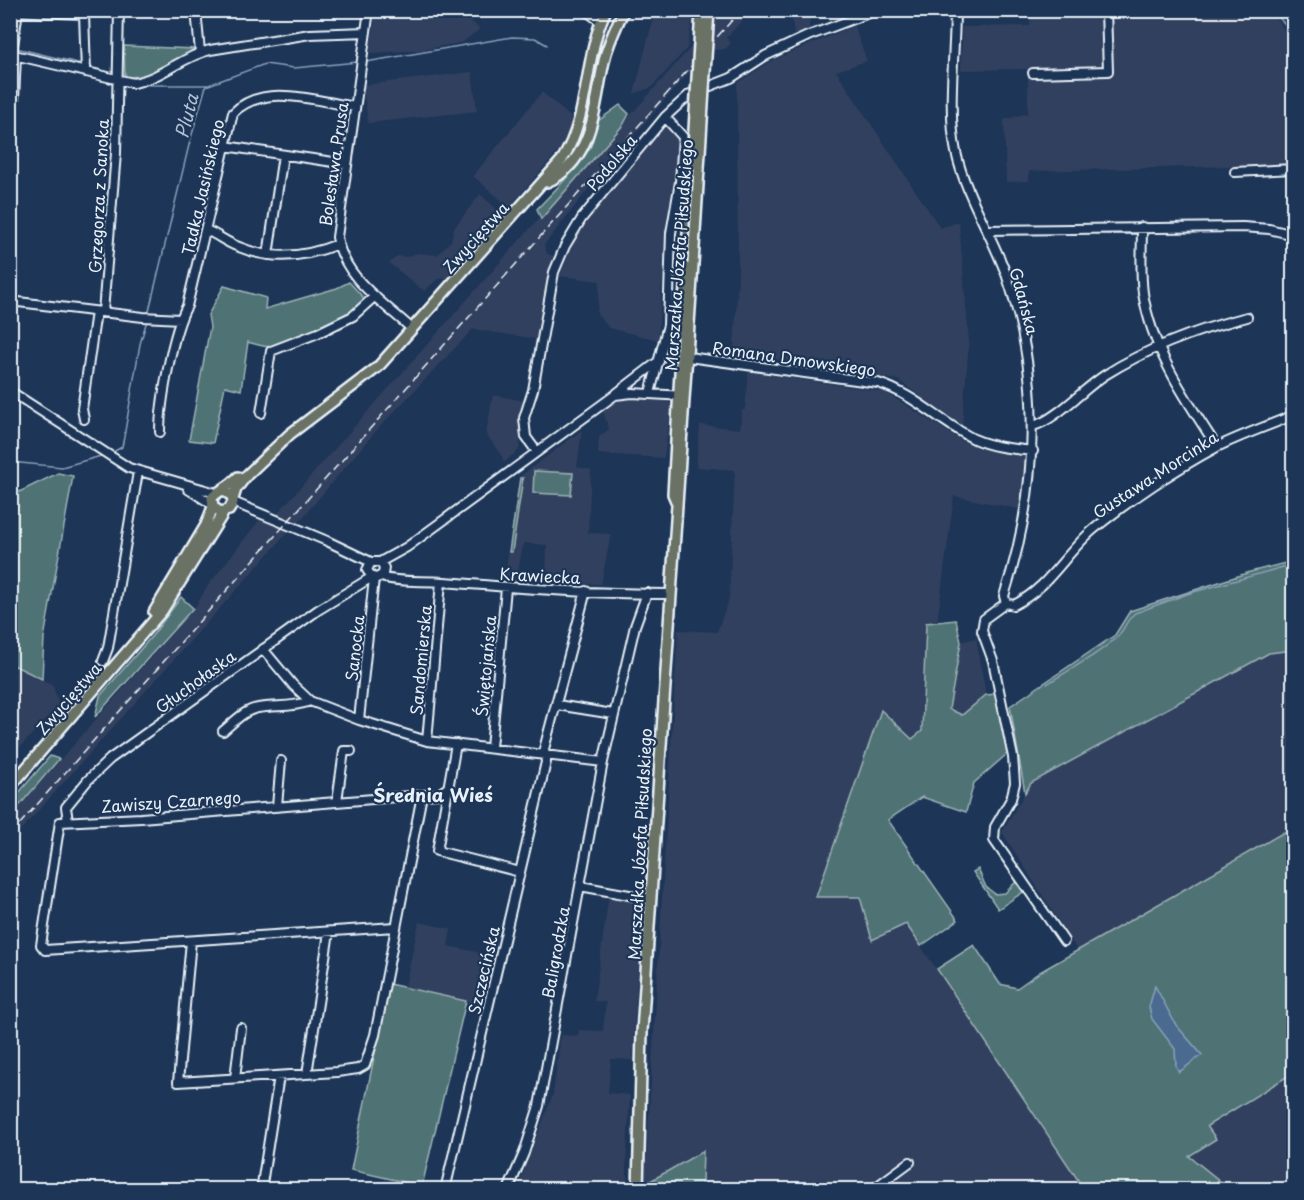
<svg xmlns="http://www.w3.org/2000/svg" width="1304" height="1200" font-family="'Playpen Sans',sans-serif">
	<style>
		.built { fill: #32415e }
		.green { fill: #507374; stroke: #9cb2b6; stroke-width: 1.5 }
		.water { fill: #4b6a90; stroke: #8aa0ba; stroke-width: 1.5 }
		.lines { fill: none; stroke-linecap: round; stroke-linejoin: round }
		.stream { stroke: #8aa0ba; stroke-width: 1.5 }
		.minor-casing { stroke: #e8f1f8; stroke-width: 12 }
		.major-casing { stroke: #e8f1f8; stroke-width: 14 }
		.minor { stroke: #1d3557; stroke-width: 8 }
		.major { stroke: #6b7165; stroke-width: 9 }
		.rail { stroke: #e8f1f8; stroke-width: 1.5; stroke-dasharray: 9 4.5; stroke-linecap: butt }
		.major-bridge-casing { stroke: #e8f1f8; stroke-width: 14; stroke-linecap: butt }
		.major-bridge { stroke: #6b7165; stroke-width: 9 }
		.labels { text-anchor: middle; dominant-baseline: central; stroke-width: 4.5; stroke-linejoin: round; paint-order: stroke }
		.street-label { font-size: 16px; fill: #e8f1f8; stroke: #1d3557 }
		.water-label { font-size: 18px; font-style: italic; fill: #b1c2d4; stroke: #1d3557 }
		.neighbourhood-label { font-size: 18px; font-weight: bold; fill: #e8f1f8; stroke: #1d3557 }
	</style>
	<rect width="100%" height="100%" fill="#1d3557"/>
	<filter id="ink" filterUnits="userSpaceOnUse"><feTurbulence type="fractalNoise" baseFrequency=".0167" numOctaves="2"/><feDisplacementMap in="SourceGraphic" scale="12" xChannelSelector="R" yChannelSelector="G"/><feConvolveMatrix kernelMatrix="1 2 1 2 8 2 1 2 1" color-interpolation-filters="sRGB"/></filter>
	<g filter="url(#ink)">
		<!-- built -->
		<path class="built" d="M376 11H460L480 29 463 42 422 50 370 53Z
			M655 11H694L687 48 652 87 634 94Z
			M723 11H751L726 38 731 43 725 49 715 50 711 47 606 167 544 245 547 254 554 256 545 287 536 339 473 329 374 433 298 523 277 514Z
			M791 11H810L809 29 794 35Z
			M1031 11H1263L1274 16 1293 42V159L1290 158 1284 165 1029 171V181L1006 182 1004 120 1028 113V69L961 70 962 27 1030 26Z
			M854 26 867 61 836 71 940 228 959 222 969 341 962 426 898 380 745 354 734 348 738 277 737 83 773 60Z
			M472 72 477 111 368 123 363 85Z
			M542 92 575 121 561 148 509 207 473 176Z
			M666 125 680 140 677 182 666 224 658 340 609 328 597 314 600 281 560 276 574 240 585 222Z
			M480 194 503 215 447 278 438 279 424 291 389 263 398 256 406 257 417 253 437 255 451 241 454 228Z
			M748 372 885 392 962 441 978 448 1026 457 1019 509 954 496 937 623 926 624 922 731 913 740 882 710 816 897 860 896 906 924 1084 1189H702L703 1152 645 1184 678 630 717 632 729 599 735 470 696 467 700 425 740 429 742 410H745Z
			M493 395 525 401 519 450 503 463V458L486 434Z
			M628 398 667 401 671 405 664 458 598 454 599 437 609 429 603 411 615 402Z
			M582 430 577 467 591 470 588 533 611 534 601 584 550 583 546 586 547 545 523 543 516 584 504 583 519 477Z
			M261 518 290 530 11 841V816L195 607 207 587Z
			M976 638 986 695 962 715 949 709 961 642Z
			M1293 650V827L1078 951 1002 832 1031 783 1269 653Z
			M10 664 53 686 59 705 11 757Z
			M610 887 643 893 632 1060 611 1059 608 1093 630 1095 626 1168 629 1189 517 1190 553 1094 561 1035 578 1036 579 1030 603 1031 606 1002 594 1001Z
			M419 922 451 929 448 946 496 956 484 1005 405 987Z
			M1293 1073V1189H1229L1189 1157 1216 1139 1207 1127Z"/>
		<!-- green -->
		<path class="green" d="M124 46 194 49C176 61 148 83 125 77Z
			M620 105 629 114 623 125 541 219 537 209 578 166 591 146 598 121Z
			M349 282 363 297 364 305C343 321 297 343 271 347 264 347 255 344 248 342L241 390 225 386 213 443 189 440 210 327 208 315 224 286 266 298 265 309 337 288Z
			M534 471 573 473 571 495 533 493Z
			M58 473 73 476 44 638 42 679 11 664V618H13L17 593 11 592V496Z
			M520 478H523L512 552H509Z
			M1293 561V650L1269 653 1031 783 1025 793 1010 706 1115 635 1130 611 1250 572Z
			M181 597 193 608 95 717 100 696 152 636Z
			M956 620 961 642 949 709 962 715 986 695 996 694 1007 754 974 783 966 812 922 797 888 820 958 920 921 946 906 924 872 940 860 897H816L881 710 912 739 922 731 926 623Z
			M50 756 59 759 14 812 11 809V802Z
			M1293 827V1073L1207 1126 1216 1139 1189 1156 1230 1189H1084L937 969 974 945 1000 984 1017 988 1040 972Z
			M978 869 986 887 995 894 1005 893 1016 882 1023 892 998 909 973 872Z
			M389 984 466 1001 422 1186 351 1170Z
			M703 1151 702 1183 697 1189H645V1184Z"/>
		<!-- water -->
		<path class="water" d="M1155 986 1176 1025 1202 1055 1179 1072 1176 1066 1175 1049 1152 1019 1149 1007Z"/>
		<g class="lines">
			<!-- stream -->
			<path class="stream" d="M1272 10 1294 34
				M832 13 836 10
				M16 48 82 64
				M366 62 512 37 535 38 547 45
				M90 67 109 72
				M127 77 143 76
				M149 85H208
				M148 315 189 145 206 86 265 64 294 68 358 62
				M113 452 122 447 124 437 140 344 147 320
				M10 462 62 467 101 456
				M1047 684C1070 669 1098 655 1118 636 1125 629 1126 620 1135 613L1190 593 1294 564"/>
			<!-- minor casing -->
			<g class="minor-casing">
				<path id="minor" d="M196 10 200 52
					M369 10 337 237C344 279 383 302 412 329
					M585 10 600 21
					M955 10C955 53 947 111 956 152 965 194 991 233 1006 274 1043 379 1038 492 1004 596L1006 603
					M10 11 84 14 86 72
					M10 54 133 83C162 78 183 56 210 50L310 34 366 32
					M12 54 18 10
					M1033 73 1108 71 1106 10
					M225 146 347 164
					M1235 172 1294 169
					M10 192 16 55
					M1142 227C1142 249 1140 271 1143 293 1152 351 1186 399 1217 447
					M206 230C218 235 227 243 239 247 272 261 306 257 338 244
					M988 230 1243 227 1269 229 1294 235
					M268 255 283 155
					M10 301 143 317 180 319
					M103 312 116 153 119 10
					M681 356 878 383C914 394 940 422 974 439 992 447 1014 449 1033 451
					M10 391 129 468 216 493
					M617 393 659 361
					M650 393 668 325 671 233 680 182 683 137 665 117
					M261 413 271 351 318 333 353 316 375 296
					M84 419 82 409 96 312
					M1033 426C1056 420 1083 389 1105 375 1149 347 1196 330 1247 317
					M160 432C160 403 173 330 187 306L233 113C264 82 316 101 355 107
					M537 452 526 437 524 418 533 390 554 272 565 246 582 218 665 117 690 94 731 78 765 56 808 36 877 10
					M188 489 212 504
					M233 502 327 541 371 562
					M380 562 384 568 383 574 377 578 372 577 367 570 371 562H380L407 547 615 395 632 393 684 396
					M380 577C401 583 421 580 444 582 519 588 594 594 670 594
					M263 649 293 685 310 701 359 720 427 741 603 762
					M103 661 108 648 138 472
					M557 705 613 714
					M359 720 374 578
					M223 731C233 723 244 710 258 708 276 705 293 708 310 701
					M427 741 441 582
					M456 744 437 851 520 872
					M491 747 506 588
					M337 801 344 751H351
					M277 806 281 761
					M68 821 66 807 88 780 110 759 318 610 372 577
					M580 886 651 899
					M395 927 45 950 41 945 60 822 141 818 422 795 439 794 446 789
					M191 941 178 1082 337 1072 358 1069 365 1065 375 1035 422 795
					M1064 941 994 840 995 827 1011 799 1015 783 1013 757 993 661 982 631 984 619 1006 603 1014 605C1050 587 1065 553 1094 529 1129 500 1176 469 1217 447 1241 435 1268 426 1294 415
					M307 1074 329 932
					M235 1078 241 1028
					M262 1184 279 1076
					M445 1190 546 762 544 749 586 591
					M508 1190 524 1153 539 1106 603 762 635 626 647 593
					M872 1190 910 1162"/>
			</g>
			<!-- major casing -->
			<g class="major-casing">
				<path id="major" d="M547 182C597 159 594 98 606 53 611 38 617 24 624 10
					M224 491 232 496 233 502 229 510 220 512 213 507 212 498C218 490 229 488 238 477
					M233 499 236 489 247 475 290 434 378 367 562 160C591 114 583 58 606 10
					M676 501 673 494 692 164
					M154 612 206 525 213 507
					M10 787 162 611 224 512
					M638 1190 642 1032 693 264"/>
			</g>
			<!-- minor -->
			<use href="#minor" class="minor"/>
			<!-- major -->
			<use href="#major" class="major"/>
			<!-- rail -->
			<path class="rail" d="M1286 10 1294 21
				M10 835 741 10"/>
			<!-- major-bridge casing -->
			<g class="major-bridge-casing">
				<path id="major-bridge" d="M692 164 701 10
					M693 264 709 10"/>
			</g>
			<!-- major-bridge -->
			<use href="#major-bridge" class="major-bridge"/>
		</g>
	</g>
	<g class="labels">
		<!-- street labels -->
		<g class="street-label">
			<text transform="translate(611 162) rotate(-50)">Podolska</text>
			<text transform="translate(333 164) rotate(-82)">Bolesława Prusa</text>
			<text transform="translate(202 187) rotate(-77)">Tadka Jasińskiego</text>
			<text transform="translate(98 196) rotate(-87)">Grzegorza z Sanoka</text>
			<text transform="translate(475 237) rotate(-48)">Zwycięstwa</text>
			<text transform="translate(678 255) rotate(-86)">Marszałka Józefa Piłsudskiego</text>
			<text transform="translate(1025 301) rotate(75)">Gdańska</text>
			<text transform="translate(794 358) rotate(8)">Romana Dmowskiego</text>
			<text transform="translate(1155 474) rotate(-33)">Gustawa Morcinka</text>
			<text transform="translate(540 575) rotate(3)">Krawiecka</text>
			<text transform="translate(354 648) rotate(-84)">Sanocka</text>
			<text transform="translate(420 660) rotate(-85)">Sandomierska</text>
			<text transform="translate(485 666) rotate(-85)">Świętojańska</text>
			<text transform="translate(195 681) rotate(-36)">Głuchołaska</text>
			<text transform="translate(68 698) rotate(-49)">Zwycięstwa</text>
			<text transform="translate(171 801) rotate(-4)">Zawiszy Czarnego</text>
			<text transform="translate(639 844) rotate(-87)">Marszałka Józefa Piłsudskiego</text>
			<text transform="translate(555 952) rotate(-80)">Baligrodzka</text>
			<text transform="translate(483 970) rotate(-77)">Szczecińska</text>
		</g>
		<!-- water labels -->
		<g class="water-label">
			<text transform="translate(186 116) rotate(-76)">Pluta</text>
		</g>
		<!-- neighbourhood labels -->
		<g class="neighbourhood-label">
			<text x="433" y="794">Średnia Wieś</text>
		</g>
	</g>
	<!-- margin -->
	<rect width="1304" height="1200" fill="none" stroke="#1d3557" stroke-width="36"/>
	<rect x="18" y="18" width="1268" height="1164" fill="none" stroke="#e8f1f8" stroke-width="2" filter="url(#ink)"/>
</svg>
